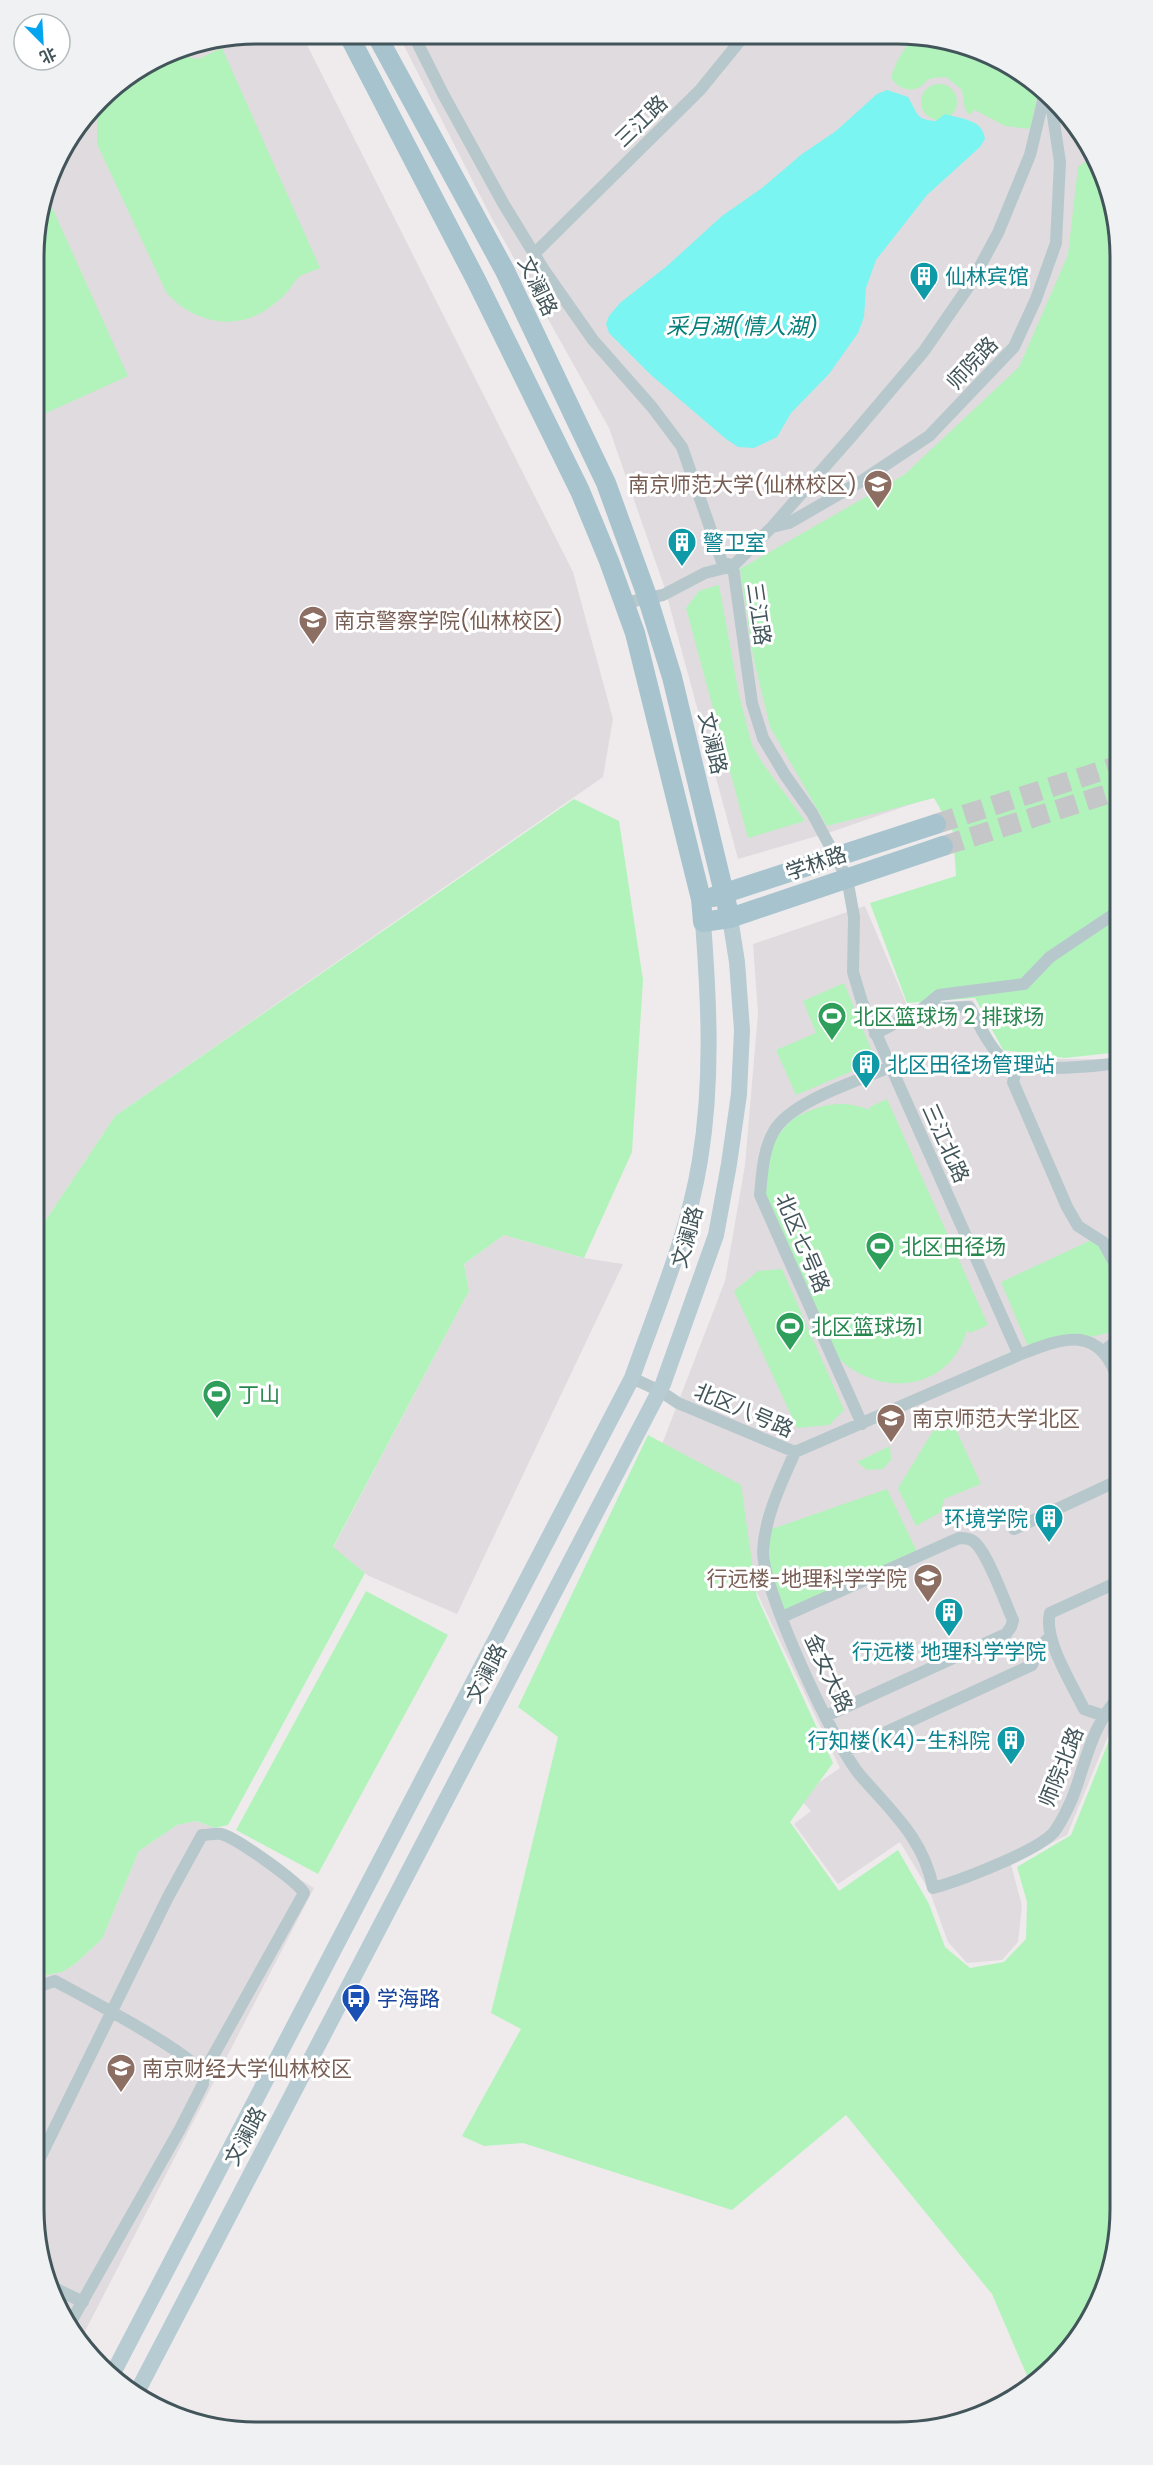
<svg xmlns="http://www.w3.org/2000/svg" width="1153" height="2465" font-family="Poppins,'Noto Sans SC',sans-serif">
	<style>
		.education { fill: #e0dbde }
		.green { fill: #b2f3bb }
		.water { fill: #7af5f1 }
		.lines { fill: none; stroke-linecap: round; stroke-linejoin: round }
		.primary-tunnel { stroke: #c4c6c8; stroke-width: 20; stroke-dasharray: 20 10; stroke-linecap: butt }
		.minor { stroke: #b7c8cd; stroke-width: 12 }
		.secondary { stroke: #b6cbd2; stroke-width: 16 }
		.primary { stroke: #a7c4ce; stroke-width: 20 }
		.labels { text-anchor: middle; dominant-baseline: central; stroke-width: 6; stroke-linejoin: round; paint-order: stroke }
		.street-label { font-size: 21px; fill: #42555a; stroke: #fff }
		.culture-label { font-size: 21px; fill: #0d838f; stroke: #fff; text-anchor: start }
		.education-label { font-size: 21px; fill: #785e54; stroke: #fff; text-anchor: start }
		.leisure-label { font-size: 21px; fill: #27864d; stroke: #fff; text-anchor: start }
		.transit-label { font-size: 21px; fill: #164399; stroke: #fff; text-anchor: start }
		.water-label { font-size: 22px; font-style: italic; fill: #05807b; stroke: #fff }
		.rim { fill: none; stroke: #42555a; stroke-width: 3 }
	</style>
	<rect width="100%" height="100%" fill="#efebec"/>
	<!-- education -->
	<path class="education" d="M257 33H301L573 572 613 719 603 777 115 1116 33 1239 34 242 56 157 109 89 171 50Z
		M398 34 940 37 996 56 1044 89 1082 133 1112 198 1120 257V736L981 780 831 832 738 859 665 589 609 428 491 217Z
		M865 906 907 1005 973 1000 1000 1051 1043 1059H1104L1120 1063V1707L1067 1835 1011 1864 1022 1906 1018 1942 1002 1960 967 1963 948 1942 930 1892 900 1842 838 1884 794 1824 811 1811 798 1797 840 1768 751 1580 647 1483 725 1281 745 1165 758 1013 753 944Z
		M504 1235 584 1258 623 1264 457 1614 369 1576 333 1548 469 1291 464 1264Z
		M196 1821 215 1828 314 1888 80 2341 63 2320 41 2267 33 2208V1978L62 1972 75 1964 102 1939 139 1851 177 1825Z"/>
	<!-- green -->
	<path class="green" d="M914 37H940L996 56 1034 82 1037 98 1030 129 1005 126 975 110 969 115 965 109 962 90 946 77C940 78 932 77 927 80 927 81 921 87 920 87 909 93 897 87 891 78 897 59 902 52 914 37Z
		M222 48 320 268C314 271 304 273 299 277 294 281 292 287 287 292 282 298 273 305 266 310 232 332 191 321 166 292L97 144V119L99 102 109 89 166 53 198 59Z
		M921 102a18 18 0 1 1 36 0a18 18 0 1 1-36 0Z
		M1093 156 1112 198 1120 257V729L1117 731 1116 779 1120 785V1052L1065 1058 1003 1050 975 998 907 1003 870 903 956 876 953 832 934 798 827 826 770 727 753 656 740 569 904 475 1019 367 1068 255 1078 167Z
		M46 194 128 376 33 419 34 242Z
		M719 585 739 695 752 745 763 764 805 821 748 838 686 608 699 591Z
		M574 799 619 821 643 980 632 1152 584 1258 504 1235 464 1264 469 1291 333 1547 365 1573 228 1825 215 1828 196 1821 177 1825 139 1851 102 1939 75 1964 62 1972 33 1978V1239L115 1116Z
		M844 983 876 1061 796 1095 776 1050 816 1033 803 1001Z
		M887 1099 988 1325 970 1333 967 1330C949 1394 876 1398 835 1355 816 1312 798 1270 779 1228 774 1217 764 1202 763 1190 761 1164 776 1127 800 1115 825 1103 844 1100 870 1110V1107Z
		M1096 1238 1120 1273V1328L1116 1331 1030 1351 1001 1282Z
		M782 1269 844 1410 829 1425 797 1428 734 1291 758 1271Z
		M951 1419 981 1484 944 1499 941 1512 916 1526 898 1488 935 1428Z
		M648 1435 741 1485 757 1597 833 1763 790 1822 839 1891 898 1850 929 1904 945 1947 970 1968 1004 1962 1026 1939 1027 1902 1017 1867 1071 1835 1120 1713 1119 2223 1103 2294 1065 2356 1031 2385 992 2294 846 2115 732 2210 523 2143 484 2146 462 2136 521 2029 491 2013 558 1737 518 1707Z
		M890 1446 891 1460 883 1469 867 1470 857 1462Z
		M887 1489 918 1554 782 1617 766 1578V1531Z
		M366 1591 448 1635 318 1874 236 1830Z"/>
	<!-- water -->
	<path class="water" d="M887 90 908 97C918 113 915 120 936 121L945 114C961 119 983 119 985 139L980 147 927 195 876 260 866 288 864 317 858 333 829 374 791 413 777 437 754 448 738 447 726 439 651 375 609 333 606 324 609 316 620 303 667 266 722 216 762 188 802 154 836 131 877 94Z"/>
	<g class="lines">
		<!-- primary-tunnel -->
		<path class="primary-tunnel" d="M936 824 1120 765
			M943 846 1120 790"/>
		<!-- minor -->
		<path class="minor" d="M413 34 443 94 503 203 544 270 593 340 652 407 682 447 722 562 733 566 752 703 763 738 785 775 812 813 847 878 854 917 853 972 862 1002 1019 1355C1068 1336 1100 1324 1120 1385
			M534 254 700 90 744 36
			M772 527 789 523 860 482 929 436 1014 347 1036 299 1056 243 1060 162 1050 96
			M624 603 663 595 705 573 733 566 772 527 851 437 924 351 971 283 998 233 1030 155 1043 101 1042 87
			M922 1009 939 995 1024 984 1050 957 1120 910
			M875 1034 922 1009 969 1007C978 1022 986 1041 998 1054 1018 1075 1084 1067 1111 1064L1120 1066
			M1018 1064 1013 1082 1067 1207 1078 1226 1103 1242 1120 1273
			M1104 1351 1120 1338
			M632 1378 660 1391 678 1403 795 1452
			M862 1424 760 1195C762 1173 763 1150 774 1131 791 1101 858 1081 890 1067
			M795 1452C781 1484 765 1516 763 1551 762 1589 834 1745 860 1775 891 1811 924 1839 933 1888 959 1881 1038 1851 1054 1832 1061 1823 1067 1810 1072 1799 1086 1763 1091 1725 1120 1696
			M795 1452 1019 1355
			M1014 1529 1115 1482 1120 1477
			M782 1617 959 1538C963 1538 969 1538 973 1541 987 1550 1005 1603 1013 1620L1011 1627 1006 1634 826 1716
			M1104 1716 1084 1709C1072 1684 1043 1639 1050 1613L1120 1581
			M845 1751 1032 1665 1038 1648 1050 1637
			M33 1988 55 1981C82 1996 191 2052 203 2074V2084L180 2129 68 2327
			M33 2172 168 1897 202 1835C208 1835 216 1833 221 1834 235 1837 296 1880 304 1893L203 2074
			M48 2285 83 2302"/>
		<!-- secondary -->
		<path class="secondary" d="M111 2377 632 1378C657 1307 688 1235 700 1160 713 1080 709 1002 703 922
			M136 2394 663 1384 716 1235 729 1164 739 1094 742 1030 737 962 730 918"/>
		<!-- primary -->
		<path class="primary" d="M348 34 476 280 580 491 609 561 635 633 701 899 703 922 730 918 943 846
			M376 34 505 271 606 483 647 596 672 677 730 918
			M713 897 936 824"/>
	</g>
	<!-- icons -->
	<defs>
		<g id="building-pin" transform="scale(1.5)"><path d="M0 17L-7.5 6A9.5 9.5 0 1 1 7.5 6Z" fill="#0f9aa8" stroke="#fff"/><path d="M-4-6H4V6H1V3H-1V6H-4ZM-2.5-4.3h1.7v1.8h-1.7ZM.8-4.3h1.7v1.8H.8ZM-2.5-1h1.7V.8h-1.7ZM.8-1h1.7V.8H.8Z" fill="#fff"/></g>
		<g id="university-pin" transform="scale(1.5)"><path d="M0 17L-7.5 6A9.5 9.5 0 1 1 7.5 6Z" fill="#8d6e63" stroke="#fff"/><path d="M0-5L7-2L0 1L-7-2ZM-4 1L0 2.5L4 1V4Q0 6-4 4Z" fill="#fff"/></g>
		<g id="stadium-pin" transform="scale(1.5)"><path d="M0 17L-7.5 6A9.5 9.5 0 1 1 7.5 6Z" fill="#2e9e5b" stroke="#fff"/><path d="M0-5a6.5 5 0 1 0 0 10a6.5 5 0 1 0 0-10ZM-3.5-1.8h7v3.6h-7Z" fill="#fff"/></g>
		<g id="bus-pin" transform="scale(1.5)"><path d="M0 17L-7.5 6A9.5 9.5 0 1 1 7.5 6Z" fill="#1a4fb4" stroke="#fff"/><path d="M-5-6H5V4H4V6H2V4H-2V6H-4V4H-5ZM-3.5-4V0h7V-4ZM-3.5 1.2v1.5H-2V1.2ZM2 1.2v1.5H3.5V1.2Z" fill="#fff"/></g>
	</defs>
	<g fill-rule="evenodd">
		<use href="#building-pin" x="924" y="276"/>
		<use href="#university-pin" x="878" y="484"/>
		<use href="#building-pin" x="682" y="542"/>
		<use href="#university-pin" x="313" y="620"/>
		<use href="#stadium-pin" x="832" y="1016"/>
		<use href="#building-pin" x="866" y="1064"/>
		<use href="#stadium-pin" x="880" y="1246"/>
		<use href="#stadium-pin" x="790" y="1326"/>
		<use href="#stadium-pin" x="217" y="1394"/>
		<use href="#university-pin" x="891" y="1418"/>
		<use href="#building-pin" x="1049" y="1518"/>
		<use href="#university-pin" x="928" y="1578"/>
		<use href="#building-pin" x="949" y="1612"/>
		<use href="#building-pin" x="1011" y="1740"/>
		<use href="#bus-pin" x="356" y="1998"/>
		<use href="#university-pin" x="121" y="2068"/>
	</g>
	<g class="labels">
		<!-- street labels -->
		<g class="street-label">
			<text transform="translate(641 121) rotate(-44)">三江路</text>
			<text transform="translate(538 286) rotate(64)">文澜路</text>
			<text transform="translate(972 363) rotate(-47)">师院路</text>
			<text transform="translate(759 614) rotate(82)">三江路</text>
			<text transform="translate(713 743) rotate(77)">文澜路</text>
			<text transform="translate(816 863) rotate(-19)">学林路</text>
			<text transform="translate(946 1143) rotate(66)">三江北路</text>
			<text transform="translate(687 1237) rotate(-74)">文澜路</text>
			<text transform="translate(803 1243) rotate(67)">北区七号路</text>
			<text transform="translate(744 1410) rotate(23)">北区八号路</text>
			<text transform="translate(486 1673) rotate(-63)">文澜路</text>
			<text transform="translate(829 1673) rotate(65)">金女大路</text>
			<text transform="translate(1061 1767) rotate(-68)">师院北路</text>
			<text transform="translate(245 2136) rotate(-62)">文澜路</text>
		</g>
		<!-- culture labels -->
		<g class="culture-label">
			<text x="945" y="276">仙林宾馆</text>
			<text x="703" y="542">警卫室</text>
			<text x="887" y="1064">北区田径场管理站</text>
			<text x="1028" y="1518" text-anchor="end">环境学院</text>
			<text x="949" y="1651" text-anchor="middle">行远楼 地理科学学院</text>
			<text x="990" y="1740" text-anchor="end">行知楼(K4)-生科院</text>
		</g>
		<!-- education labels -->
		<g class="education-label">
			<text x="857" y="484" text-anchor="end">南京师范大学(仙林校区)</text>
			<text x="334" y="620">南京警察学院(仙林校区)</text>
			<text x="912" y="1418">南京师范大学北区</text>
			<text x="907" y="1578" text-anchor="end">行远楼-地理科学学院</text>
			<text x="142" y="2068">南京财经大学仙林校区</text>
		</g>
		<!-- leisure labels -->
		<g class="leisure-label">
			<text x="853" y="1016">北区篮球场 2 排球场</text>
			<text x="901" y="1246">北区田径场</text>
			<text x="811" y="1326">北区篮球场1</text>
			<text x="238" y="1394">丁山</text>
		</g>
		<!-- transit labels -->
		<g class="transit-label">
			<text x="377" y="1998">学海路</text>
		</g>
		<!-- water labels -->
		<g class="water-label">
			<text x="742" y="326">采月湖(情人湖)</text>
		</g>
	</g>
	<!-- crop -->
	<path d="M0 0H1153V2465H0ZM257 44H897A213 213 0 0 1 1110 257V2209A213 213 0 0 1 897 2422H257A213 213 0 0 1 44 2209V257A213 213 0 0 1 257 44Z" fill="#f0f1f2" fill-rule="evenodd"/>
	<path class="rim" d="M257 44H897A213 213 0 0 1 1110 257V2209A213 213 0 0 1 897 2422H257A213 213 0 0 1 44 2209V257A213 213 0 0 1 257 44Z"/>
	<!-- north arrow -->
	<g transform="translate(42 42) rotate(156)"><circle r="28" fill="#ffffff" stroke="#b3bbbd" stroke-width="1.5"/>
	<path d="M0-4.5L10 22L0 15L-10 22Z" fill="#04a4ef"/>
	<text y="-9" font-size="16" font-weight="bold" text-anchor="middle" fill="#42555a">北</text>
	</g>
</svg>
